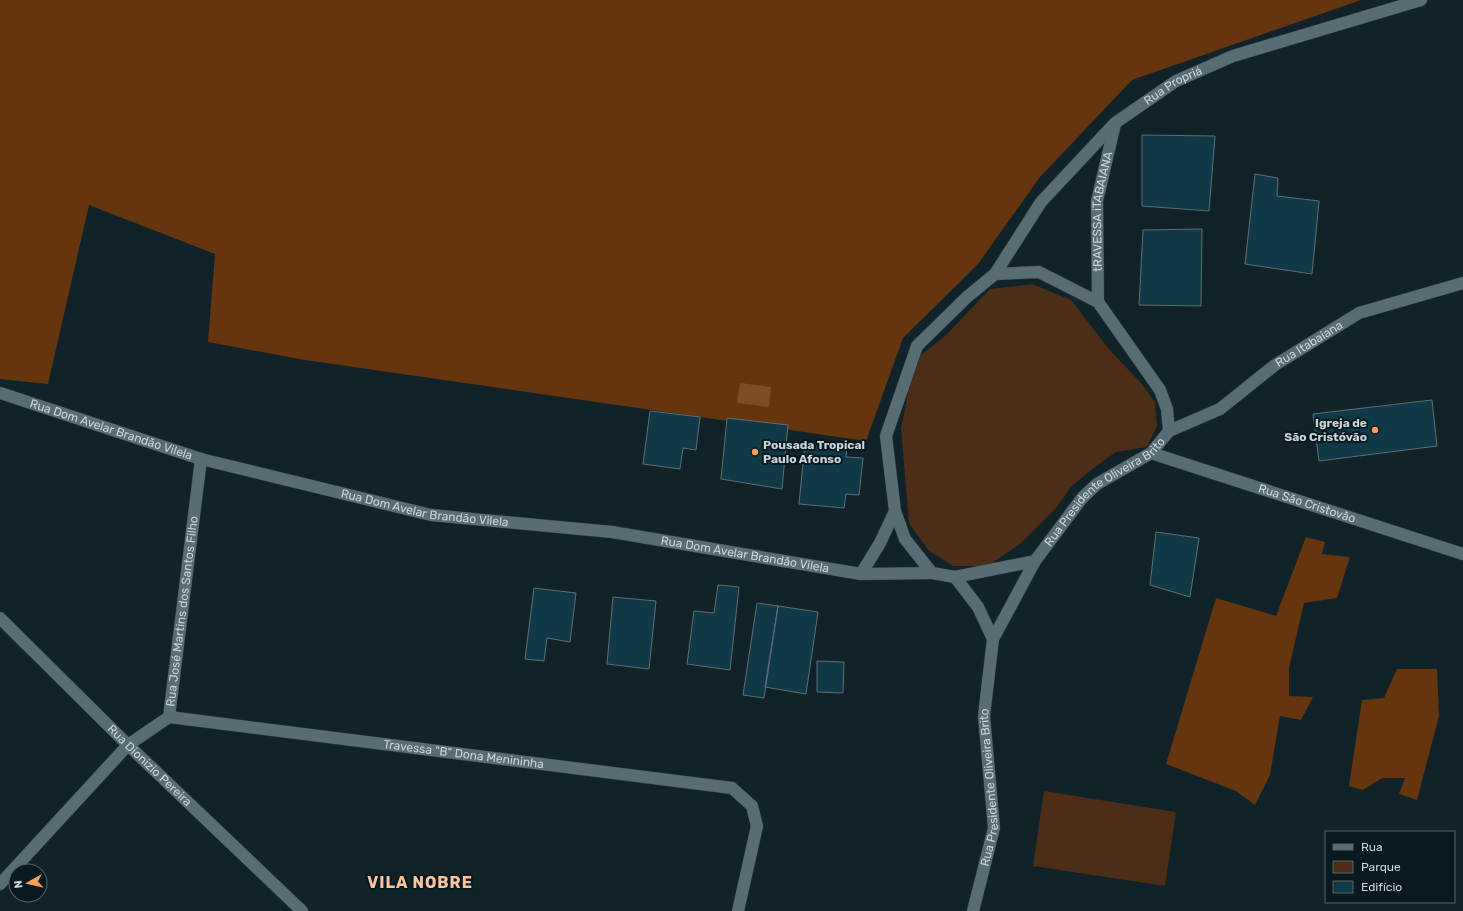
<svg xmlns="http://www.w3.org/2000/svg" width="1463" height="911" font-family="Rubik,sans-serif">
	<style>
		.green { fill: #4c2d15 }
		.forest { fill: #65360d }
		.water { fill: #7d4c26 }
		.building { fill: #103947; stroke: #5c6f77 }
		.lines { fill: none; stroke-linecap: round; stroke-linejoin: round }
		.minor-casing { stroke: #303c42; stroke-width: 13 }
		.minor { stroke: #586c74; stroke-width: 12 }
		.poi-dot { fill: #fd9d54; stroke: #08191f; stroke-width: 1.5 }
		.labels { text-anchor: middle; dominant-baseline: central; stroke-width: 4; stroke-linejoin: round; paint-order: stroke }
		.street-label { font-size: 12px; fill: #cad5d9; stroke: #08191f }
		.poi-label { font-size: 12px; font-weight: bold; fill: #cad5d9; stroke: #08191f; text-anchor: end }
		.district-label { font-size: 16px; font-weight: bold; letter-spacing: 1px; fill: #fbc49f; stroke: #08191f }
	</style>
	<rect width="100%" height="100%" fill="#112229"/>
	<!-- green -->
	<path class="green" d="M1032 284 1071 300 1109 349 1141 383 1155 402 1157 426 1147 447 1116 452 1092 469 1071 487 1056 508 1021 543 988 566H953L928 550 909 523 901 428 909 388 921 355 946 335 990 289Z
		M1044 791 1176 812 1165 886 1033 866Z"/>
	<!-- forest -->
	<path class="forest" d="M0 0H1361L1132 80 1040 177 978 264 903 338 866 441 305 360 208 342 215 254 89 205 48 384 0 379Z
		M1306 537 1325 542 1322 554 1350 557 1337 598 1304 603 1289 668V696L1313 697 1301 720 1280 716 1270 775 1255 805 1236 791 1166 764 1216 598 1276 616Z
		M1397 669H1437L1439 716 1417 800 1399 794 1405 778H1382L1363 790 1349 786 1362 700 1384 698Z"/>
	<!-- water -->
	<path class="water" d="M740 383 771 387 769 407 737 403Z"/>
	<!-- building -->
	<path class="building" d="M1142 135 1215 136 1209 211 1142 206Z
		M1255 174 1278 178 1277 196 1319 201 1312 274 1245 264Z
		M1202 229 1201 306 1139 305 1143 230Z
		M1432 400 1437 446 1319 461 1313 414Z
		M650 411 700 417 696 450 683 448 680 469 643 464Z
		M727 418 788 425 782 489 721 479Z
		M805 442 847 446 846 457 863 458 859 495 846 494 844 508 799 504Z
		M1156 532 1199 538 1190 597 1150 585Z
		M718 585 739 587 730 670 687 664 694 611 714 613Z
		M534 588 576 593 570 642 547 638 544 661 525 659Z
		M613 597 656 601 649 669 607 664Z
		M757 603 778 606 764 698 743 695Z
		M778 606 818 612 806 694 765 687Z
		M817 661 844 662 843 693 817 692Z"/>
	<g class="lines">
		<!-- minor casing -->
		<g class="minor-casing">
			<g id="minor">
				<path id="s1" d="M995 274 1041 202 1115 123 1176 81 1233 56 1421 0"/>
				<path id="s2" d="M1098 302 1097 201 1115 124"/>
				<path id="s3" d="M0 393 201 459 431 515 612 532 861 574 932 573"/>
				<path id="s4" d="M1169 431 1220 409 1275 365 1359 313 1463 283"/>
				<path id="s5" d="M1151 453 1463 554"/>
				<path d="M861 574 880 543 895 511"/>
				<path d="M955 577 978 607 993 639"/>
				<path id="s6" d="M0 618 128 745 302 911"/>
				<path id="s7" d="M169 717 732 788 752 806 757 826 738 911"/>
				<path id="s8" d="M0 884 128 745 169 717 201 459"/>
				<path id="s9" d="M973 911 994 828 984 716 993 639 1035 561 1082 498 1097 484 1151 453 1169 431 1167 409 1160 390 1098 302 1039 272 995 274 967 297 917 346 886 436 895 511 905 539 932 573 955 577 1035 561"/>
			</g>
		</g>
		<!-- minor -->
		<use href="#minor" class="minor"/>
	</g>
	<!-- markers -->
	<g class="poi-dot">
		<circle cx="1375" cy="430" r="4"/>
		<circle cx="755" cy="452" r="4"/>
	</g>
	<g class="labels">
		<!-- street labels -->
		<g class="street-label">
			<text stroke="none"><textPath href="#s1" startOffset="263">Rua Propriá</textPath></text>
			<text stroke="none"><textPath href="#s2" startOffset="91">tRAVESSA iTABAIANA</textPath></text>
			<text stroke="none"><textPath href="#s4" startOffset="166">Rua Itabaiana</textPath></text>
			<text stroke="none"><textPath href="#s3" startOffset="117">Rua Dom Avelar Brandão Vilela</textPath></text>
			<text stroke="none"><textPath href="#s9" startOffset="464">Rua Presidente Oliveira Brito</textPath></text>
			<text stroke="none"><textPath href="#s5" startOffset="164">Rua São Cristovão</textPath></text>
			<text stroke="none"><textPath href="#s3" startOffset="441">Rua Dom Avelar Brandão Vilela</textPath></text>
			<text stroke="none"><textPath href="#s3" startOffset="765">Rua Dom Avelar Brandão Vilela</textPath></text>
			<text stroke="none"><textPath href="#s8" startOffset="345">Rua José Martins dos Santos Filho</textPath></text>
			<text stroke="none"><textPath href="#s7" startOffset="297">Travessa "B" Dona Menininha</textPath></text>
			<text stroke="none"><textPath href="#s6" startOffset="210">Rua Dionizio Pereira</textPath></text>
			<text stroke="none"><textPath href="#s9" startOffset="126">Rua Presidente Oliveira Brito</textPath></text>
		</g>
		<!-- poi labels -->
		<g class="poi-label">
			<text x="1367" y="423">Igreja de<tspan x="1367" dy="14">São Cristóvão</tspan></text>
			<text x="763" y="445" text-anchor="start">Pousada Tropical<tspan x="763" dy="14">Paulo Afonso</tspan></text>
		</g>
		<!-- district labels -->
		<g class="district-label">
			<text x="420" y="882">VILA NOBRE</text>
		</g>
	</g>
	<!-- legend -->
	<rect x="1325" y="831" width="130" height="72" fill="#08191f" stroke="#566469"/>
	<rect x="1333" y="844" width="20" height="6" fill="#586c74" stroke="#566469"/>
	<text x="1361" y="851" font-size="12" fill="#cad5d9">Rua</text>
	<rect x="1333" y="861" width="20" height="12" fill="#4c2d15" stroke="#566469"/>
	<text x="1361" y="871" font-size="12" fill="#cad5d9">Parque</text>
	<rect x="1333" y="881" width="20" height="12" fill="#103947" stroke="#566469"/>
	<text x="1361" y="891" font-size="12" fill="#cad5d9">Edifício</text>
	<!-- north arrow -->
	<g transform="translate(28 883) rotate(262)"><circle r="19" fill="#08191f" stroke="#566469"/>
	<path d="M0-3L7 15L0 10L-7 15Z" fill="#fd9d54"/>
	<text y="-6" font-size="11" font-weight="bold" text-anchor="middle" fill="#cad5d9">N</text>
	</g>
</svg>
